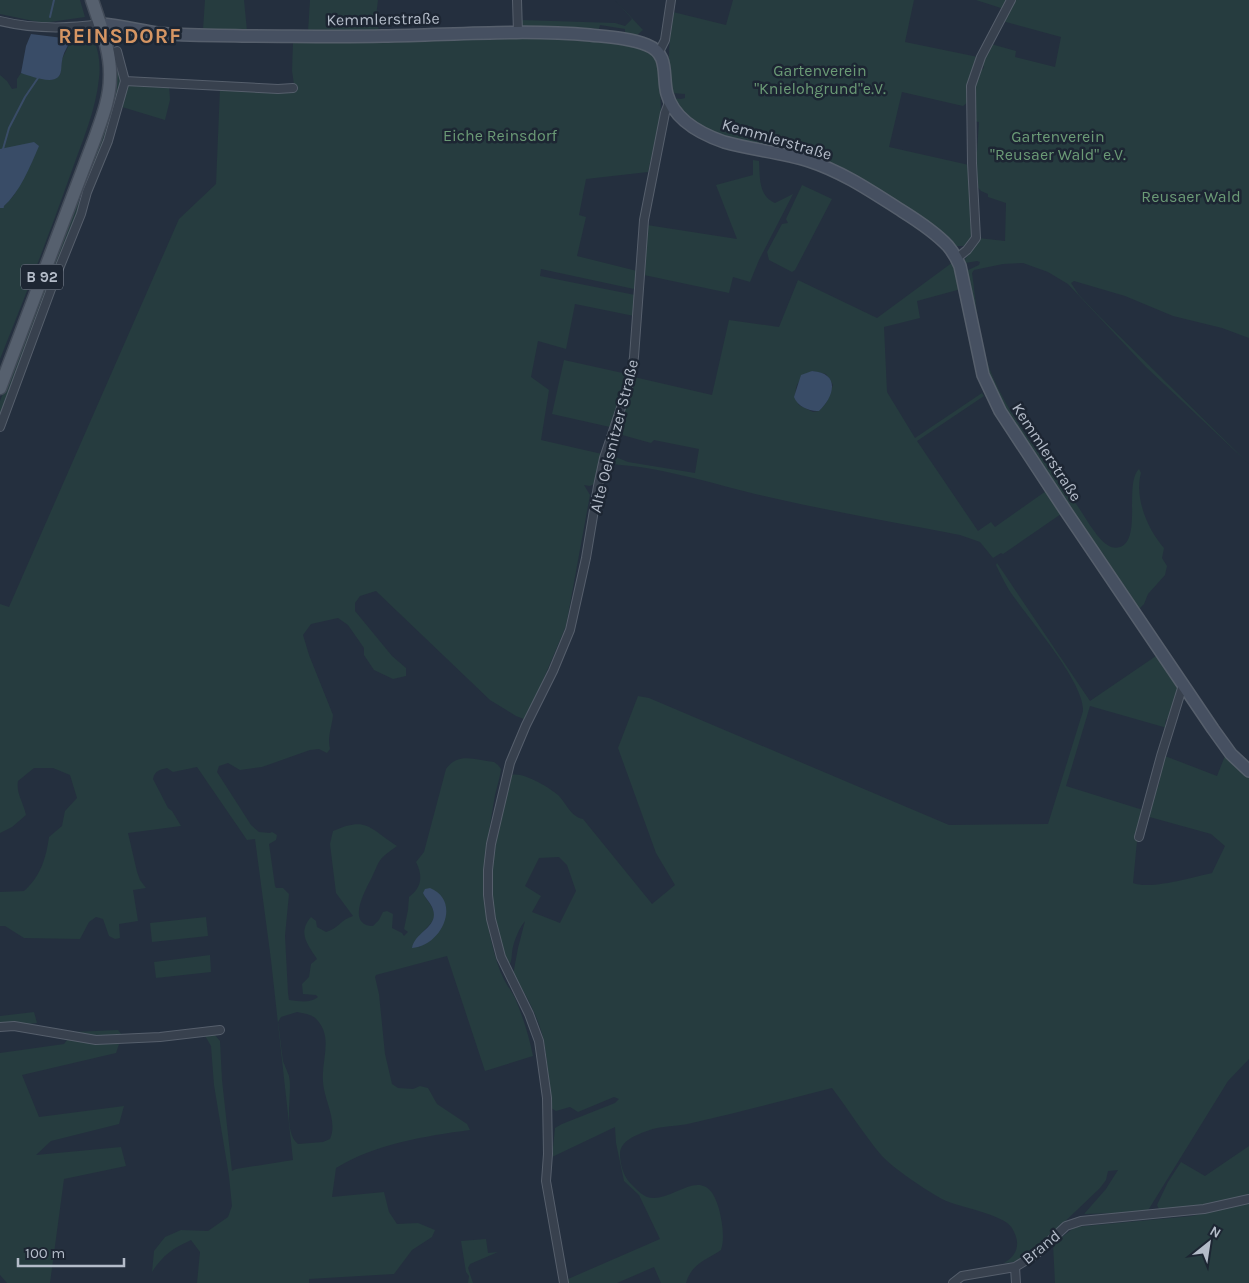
<svg xmlns="http://www.w3.org/2000/svg" width="1249" height="1283" font-family="Karla,sans-serif">
	<style>
		.green { fill: #263c3f; fill-rule: evenodd }
		.water { fill: #394c67 }
		.lines { fill: none; stroke-linecap: round; stroke-linejoin: round }
		.stream { stroke: #394c67; stroke-width: 2 }
		.street-casing { stroke: #565f6c; stroke-width: 10 }
		.secondary-casing { stroke: #565f6c; stroke-width: 14 }
		.primary-casing { stroke: #414a57; stroke-width: 15 }
		.street { stroke: #38414e; stroke-width: 8 }
		.secondary { stroke: #465061; stroke-width: 11 }
		.primary { stroke: #56606e; stroke-width: 12 }
		.labels { text-anchor: middle; dominant-baseline: central; stroke-width: 5; stroke-linejoin: round; paint-order: stroke }
		.shield { fill: #1d2633; stroke: #878f9c; stroke-width: 1 }
		.shield-label { font-size: 15px; font-weight: bold; fill: #b4bcc9 }
		.street-label { font-size: 16px; fill: #b4bcc9; stroke: #1d2633 }
		.park-label { font-size: 16px; fill: #6b9a76; stroke: #1d2633 }
		.district-label { font-size: 21px; font-weight: bold; letter-spacing: 1px; fill: #d59563; stroke: #1d2633 }
	</style>
	<rect width="100%" height="100%" fill="#242f3e"/>
	<!-- green -->
	<path class="green" d="M0 0H80L85 17 43 23 0 14Z
		M205 0H244L247 31 203 30Z
		M310 0H378L376 17 379 31 308 32Z
		M615 0 643 30 636 36 625 33V29L600 25 599 29 557 26H529V29H526L522 24 521 20 615 23 625 26 632 19Z
		M733 0H914L905 42 978 57 967 84 968 102 963 106 902 92 889 147 969 165 973 235 972 239 965 246H955L839 169 712 135 687 119 673 98 681 99 685 98V94L671 93C667 66 669 39 673 12L726 25Z
		M976 0H1008L1004 9Z
		M1013 0H1249V338L1222 328 1173 316 1125 296 1074 281 1071 283 1079 295 1099 316 1249 464 1146 367 1068 284 1048 272 1023 263 1003 264 974 270 972 273C976 299 977 328 984 352 998 404 1043 459 1074 501 1084 514 1096 539 1109 546 1112 548 1117 548 1120 547 1142 540 1124 483 1139 469L1141 473C1134 498 1148 530 1164 548L1162 558 1167 566 1165 575 1148 594 1144 604 1139 609 1134 607 1013 425 985 373 966 271 979 265 980 262 977 261 965 263 964 261 978 238 1005 241 1006 203 988 197V194L981 191 975 184 973 157 977 151 979 122 972 121 971 96 978 71 983 69 984 67 982 63 991 44 1016 51 1015 57 1055 67 1061 37 1002 21Z
		M83 31 91 33C98 47 101 63 99 78 96 110 82 142 71 173 49 235 25 297 0 359V206L3 207 14 195 32 162 0 149V75L7 81 12 89 17 88V79L21 73 52 80 60 75 62 59 75 33Z
		M558 36 604 39 646 49 657 59 660 82 661 115 648 172 586 179 579 215 586 217 577 256 637 271 634 289 541 269 540 276 635 295 634 316 575 304 566 349 538 341 531 377 549 390 541 440 602 454 596 483 590 486 584 485 590 495 566 626 538 692 524 719 516 716 490 700 376 591 360 596 355 603V611L392 656 406 668V676L393 679 374 670 364 655V648L348 625 338 618 311 624 303 635 309 655 333 715C332 727 327 737 330 749L327 753 319 749 310 750 262 767 240 770 228 763 219 766 217 772 251 825 259 832 270 833 272 832 277 835 276 840 269 844 275 886 276 888H283L289 894 285 936 288 993 289 1000C299 1001 309 1004 318 997L316 995 303 994 302 984 309 977 311 964 317 959C308 945 297 933 311 917L316 921 317 927 326 932C338 929 340 920 353 916L336 893 330 844 333 831C367 816 369 828 397 846 392 850 385 854 381 859 377 864 375 871 372 877 366 889 345 925 373 926L379 920 383 912 387 911 393 914 392 928 402 933 404 936 408 932 404 929 408 910 409 897C422 887 423 876 416 862L424 852 446 769C458 752 475 760 494 762L498 765 501 769C500 778 497 786 495 795 488 838 480 875 487 919 489 934 496 962 502 975 505 983 511 990 515 998 523 1017 529 1036 533 1056L485 1071 447 956 376 975 375 977 379 994 385 1054 392 1084 398 1088 413 1089 420 1086 428 1088 437 1104 467 1124 470 1130C425 1136 375 1144 336 1168L332 1197 384 1192 389 1212 397 1224 418 1223 435 1230 432 1237 412 1250 394 1274 309 1279V1283H197L200 1252 191 1240C172 1249 164 1254 152 1272L154 1251 165 1237 181 1230 208 1231 228 1217 232 1206 229 1176 214 1085 211 1046 204 1034H214L220 1041 222 1080 232 1171 236 1169 293 1160 271 960 255 839 247 840 197 767 173 772 167 768C160 770 155 770 153 779L168 808 172 811 181 826 128 833 137 872 140 880 146 888 133 890 138 921 119 924 120 938 115 939 109 936 103 919 96 917 89 922 80 939 24 938 5 926H0V892L24 891C41 876 46 858 49 837L62 826 65 811 77 798 70 775 53 768H34L18 781C16 794 23 801 26 815L12 827 0 833V604L9 607 179 219 216 184 220 88 295 91 292 71 293 42ZM425 897 445 907 419 948 418 939C430 920 444 921 425 897ZM297 1012C305 1014 313 1014 318 1021 333 1039 321 1061 323 1082 324 1100 338 1121 330 1139L323 1142 298 1144C282 1131 293 1093 289 1076 287 1071 285 1066 283 1061 281 1048 280 1035 278 1022L281 1017Z
		M115 55 122 83 115 116 86 186H84L83 185 115 91Z
		M133 83 169 85 170 100 165 120 122 107 127 86Z
		M753 160 759 161C760 176 758 196 775 203L793 194 759 260 750 282 733 277 729 293 644 275 647 225 737 239 716 185 753 175Z
		M802 185 832 199 795 270 792 272 769 260 767 252 782 224 788 223 786 219Z
		M77 199 80 204 79 213 0 424V401Z
		M953 262 961 289 917 301 920 318 884 327 887 392 915 438 982 393 984 396 917 441 978 531 991 522 995 527 1046 491 1061 514 1003 554 1001 553 993 558 980 542 960 535C898 523 835 512 773 498 718 486 663 466 606 464L611 462V455L628 462 695 473 699 449 654 440 651 443 615 433 634 377 712 395 729 320 779 327 798 280 877 318ZM812 371 826 374 833 385 826 403 819 411 813 412 799 405C792 387 796 382 812 371Z
		M564 360 627 374 610 427 552 414Z
		M997 563 1090 701 1156 656 1179 688 1170 718 1166 720 1165 724 1167 728 1090 706 1066 786 1143 810 1136 838 1137 841 1133 883C1151 890 1193 877 1212 873L1225 846 1211 834 1146 816 1154 788 1158 787 1160 779 1159 776 1165 756 1217 776 1225 756 1236 768 1249 778V1059L1228 1081 1147 1212 1084 1214 1106 1189 1118 1170 1108 1171 1106 1180 1100 1188 1055 1231 1030 1253 1016 1262 1004 1263C1018 1255 1021 1243 1012 1228 1004 1214 957 1207 942 1199 927 1191 893 1168 882 1156 864 1135 849 1110 832 1088 786 1100 739 1112 692 1123 677 1127 662 1125 647 1131 636 1135 620 1141 620 1154 620 1165 624 1178 632 1185 636 1189 642 1195 647 1197 673 1205 705 1158 719 1209 722 1221 725 1238 721 1250 705 1261 692 1263 686 1283H661L654 1267 617 1283H568V1279L660 1239 639 1195 624 1181 616 1143 615 1127 552 1157 555 1128 562 1124 615 1103 619 1099 614 1097 578 1112 570 1107 556 1111 551 1108C549 1086 548 1064 544 1042 540 1021 526 993 513 975L518 948 525 921C520 927 515 938 513 947 511 954 513 961 508 967L494 929 491 888 493 848 509 776C519 769 549 787 558 795 566 803 571 817 583 819L652 904 675 885 656 853 618 748 638 696 649 698 949 825 1048 824 1083 711C1085 682 1026 616 1009 590 1004 582 1000 573 996 565ZM559 857 567 865 576 891 560 923 532 912 541 896 525 886 539 858Z
		M206 917 208 936 152 942 150 923Z
		M210 955 211 972 156 978 154 962Z
		M34 1012 37 1023 0 1027V1016Z
		M118 1030 122 1035 116 1053 22 1075 39 1117 124 1106 119 1124 51 1141 36 1155 121 1147 126 1166 64 1179 50 1283H7L0 1275V1053L64 1044 73 1032Z
		M1249 1146V1195L1210 1205 1160 1211 1157 1205 1168 1182 1181 1162 1205 1176Z
		M1249 1203V1283H1055L1053 1244 1075 1227 1192 1216Z
		M486 1239 488 1253 498 1252 470 1264 468 1268 473 1283H468L469 1276 466 1272 461 1241Z"/>
	<!-- water -->
	<path class="water" d="M31 34 71 39C68 46 63 53 62 61 61 66 62 72 59 76 53 85 30 76 21 73L26 46Z
		M34 142 39 146C30 167 20 192 3 207L0 206V149Z
		M812 371C841 373 834 397 819 411 810 412 797 406 794 397L801 375Z
		M430 888C462 901 442 946 412 948 415 931 441 927 432 907 430 902 425 898 423 893L425 889Z"/>
	<g class="lines">
		<!-- stream -->
		<path class="stream" d="M50 17 54 0
			M3 149 9 128 25 97 38 78
			M0 207H3"/>
		<!-- street casing -->
		<g class="street-casing">
			<path id="street" d="M517 0 518 32
				M0 21C33 29 66 29 100 24
				M117 51 125 81 278 89 293 88
				M659 52 665 40 671 0
				M957 258 967 250 976 238 972 163 971 86 981 57 1011 0
				M0 427 54 281 81 214 87 192 108 141 125 81
				M1139 837 1161 756 1183 685
				M0 1027 14 1026 96 1040 160 1037 220 1030
				M1015 1267 1016 1283
				M564 1283 546 1181 548 1154 547 1098 539 1041 529 1014 501 957 491 919 488 895V870L491 844 510 763 526 725 553 671 570 630 586 558 598 486 604 458 630 381 634 357 644 220 665 113 670 100
				M953 1283 962 1276 1015 1267 1035 1255 1066 1226 1081 1221 1204 1209 1249 1199"/>
		</g>
		<!-- secondary casing -->
		<g class="secondary-casing">
			<path id="secondary" d="M100 24C119 25 138 30 157 33 187 36 218 35 248 36 293 36 338 37 383 36 452 35 521 29 590 35 609 37 630 38 647 45 670 54 662 76 667 94 674 120 701 134 724 142 752 150 781 152 809 161 843 172 872 192 902 211 918 221 935 232 948 246 953 252 957 259 960 266L983 375 1000 411 1067 513 1213 729 1231 754 1249 771"/>
		</g>
		<!-- primary casing -->
		<g class="primary-casing">
			<path id="primary" d="M0 388 95 138C102 118 110 98 110 77 111 51 100 25 92 0"/>
		</g>
		<!-- street -->
		<use href="#street" class="street"/>
		<!-- secondary -->
		<use href="#secondary" class="secondary"/>
		<!-- primary -->
		<use href="#primary" class="primary"/>
	</g>
	<g class="labels">
		<!-- shield labels -->
		<rect class="shield" x="21" y="264.5" width="42" height="25" rx="4"/>
		<g class="shield-label">
			<text x="42" y="277">B 92</text>
		</g>
		<!-- street labels -->
		<g class="street-label">
			<text transform="translate(383 19) rotate(-1)">Kemmlerstraße</text>
			<text transform="translate(777 139) rotate(16)">Kemmlerstraße</text>
			<text transform="translate(614 436) rotate(-76)">Alte Oelsnitzer Straße</text>
			<text transform="translate(1047 452) rotate(57)">Kemmlerstraße</text>
			<text transform="translate(1041 1247) rotate(-39)">Brand</text>
		</g>
		<!-- park labels -->
		<g class="park-label">
			<text x="820" y="70">Gartenverein<tspan x="820" dy="18">"Knielohgrund"e.V.</tspan></text>
			<text x="500" y="135">Eiche Reinsdorf</text>
			<text x="1058" y="136">Gartenverein<tspan x="1058" dy="18">"Reusaer Wald" e.V.</tspan></text>
			<text x="1191" y="196">Reusaer Wald</text>
		</g>
		<!-- district labels -->
		<g class="district-label">
			<text x="120" y="36">REINSDORF</text>
		</g>
	</g>
	<!-- north arrow -->
	<g transform="translate(1209 1243) rotate(30)" stroke="#1d2633" stroke-width="4" paint-order="stroke">
	<path d="M0-4L9 19L0 12L-9 19Z" fill="#b4bcc9"/>
	<text y="-8" font-size="14" font-weight="bold" text-anchor="middle" fill="#b4bcc9">N</text>
	</g>
	<!-- scale -->
	<path d="M18 1258v8h106v-8" fill="none" stroke="#b4bcc9" stroke-width="2.5"/>
	<text x="25" y="1258" font-size="15" fill="#b4bcc9" stroke="#1d2633" stroke-width="4" paint-order="stroke">100 m</text>
</svg>
